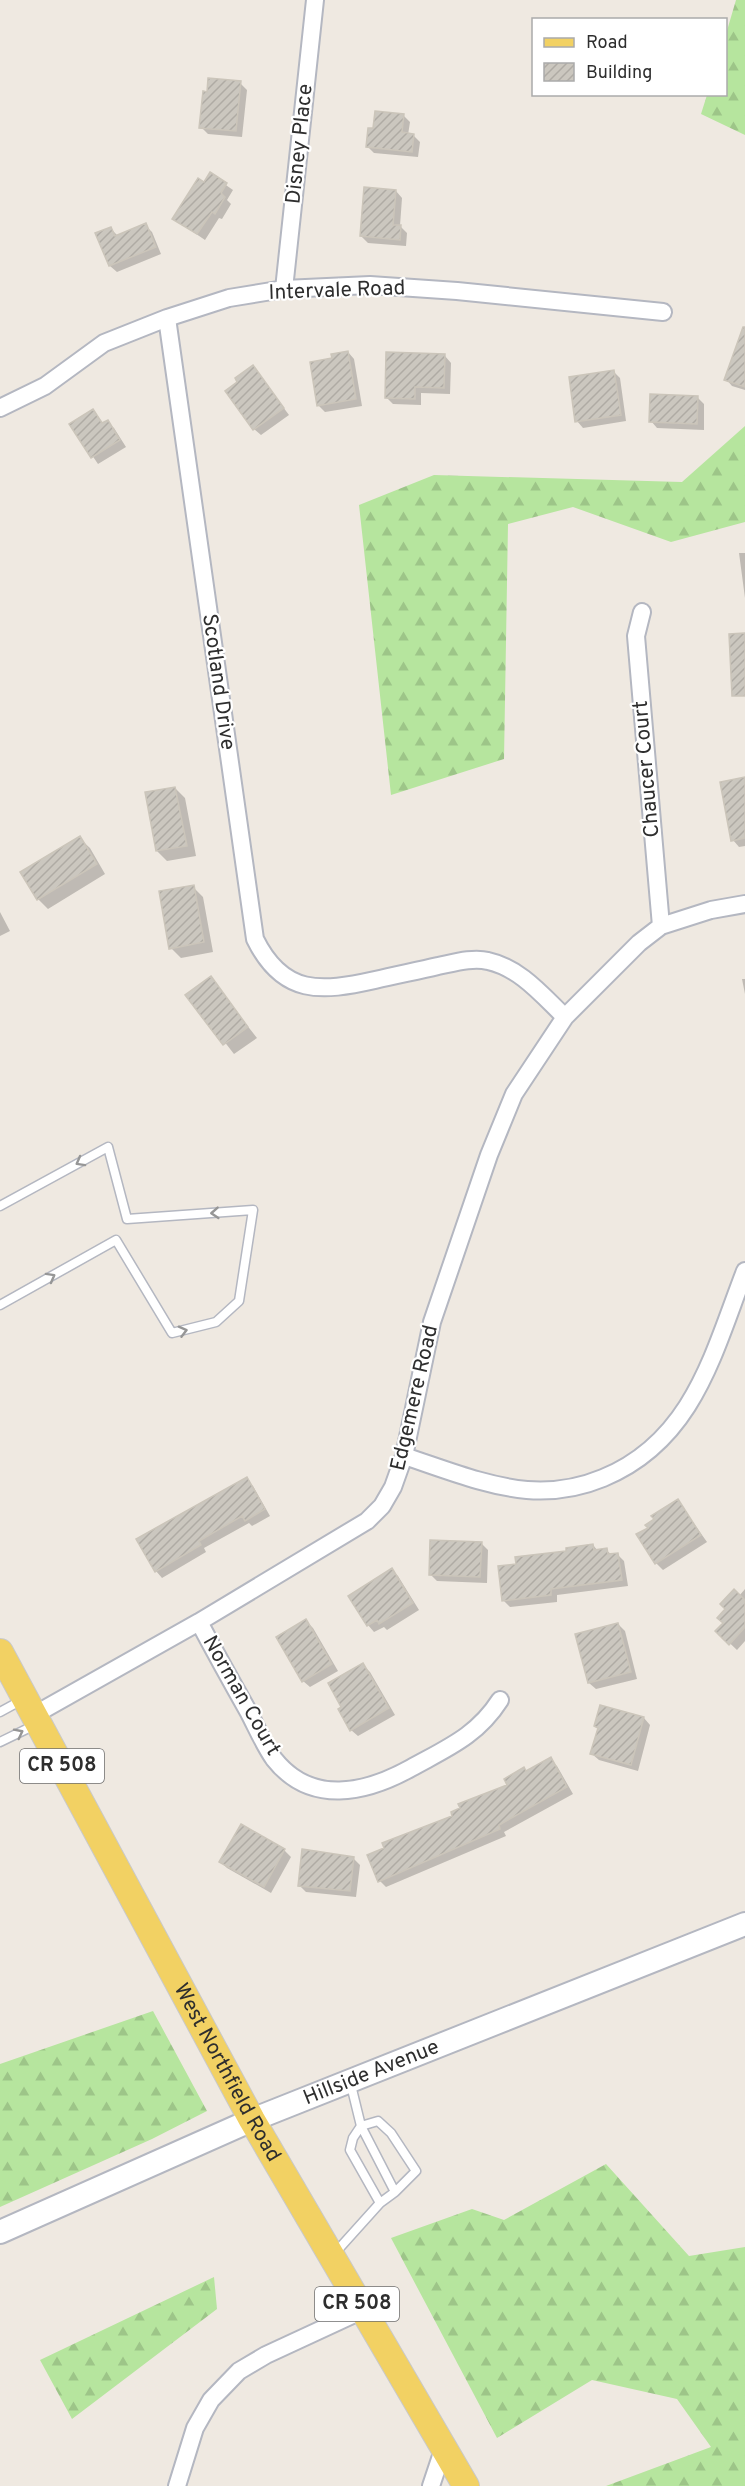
<svg xmlns="http://www.w3.org/2000/svg" width="745" height="2486" font-family="Overpass,sans-serif">
	<style>
		.forest { fill: url(#forest-firs) }
		.shadow { fill: #0003 }
		.building { fill: url(#building-hatch); stroke: #cbc5ba; stroke-width: 1.5 }
		.lines { fill: none; stroke-linecap: round; stroke-linejoin: round }
		.lane-casing { stroke: #b4b7c1; stroke-width: 11 }
		.street-casing { stroke: #b4b7c1; stroke-width: 20 }
		.secondary-casing { stroke: #b4b7c1; stroke-width: 26 }
		.primary-casing { stroke: #c9c9c9; stroke-width: 28 }
		.lane { stroke: #fff; stroke-width: 8 }
		.street { stroke: #fff; stroke-width: 16 }
		.secondary { stroke: #fff; stroke-width: 22 }
		.primary { stroke: #f2d163; stroke-width: 26 }
		.oneway { stroke: #969696 }
		.labels { text-anchor: middle; dominant-baseline: central; stroke-width: 4.5; stroke-linejoin: round; paint-order: stroke }
		.shield { fill: #fff; stroke: #6d6d6d; stroke-width: 1.5 }
		.shield-label { font-size: 20px; font-weight: bold; fill: #2e2e2e }
		.street-label { font-size: 21px; fill: #2e2e2e; stroke: #fff }
	</style>
	<defs>
		<pattern id="forest-firs" width="22" height="20" patternUnits="userSpaceOnUse" patternTransform="scale(1.5)"><rect width="22" height="20" fill="#b6e59e"/><path d="M5 1l3.5 6h-7zM16 11l3.5 6h-7z" fill="#9dc588"/></pattern>
		<pattern id="building-hatch" width="6" height="6" patternUnits="userSpaceOnUse" patternTransform="scale(1.5)"><rect width="6" height="6" fill="#cbc7bf"/><path d="M-1 1l2-2M0 6l6-6M5 7l2-2" fill="none" stroke="#afaba4"/></pattern>
	</defs>
	<rect width="100%" height="100%" fill="#efe9e1"/>
	<!-- forest -->
	<path class="forest" d="M736 0H745V135L701 114 707 95 726 94V34Z
		M745 426V522L671 542 573 507 508 524 504 759 391 795 359 505 434 475 682 482Z
		M153 2011 207 2111 152 2139 0 2207V2064Z
		M606 2164 689 2256 745 2247V2486H606L711 2447 677 2399 592 2380 497 2438 391 2238 472 2209 504 2220Z
		M214 2277 217 2309 72 2419 40 2360Z"/>
	<!-- shadow -->
	<path class="shadow" d="M240 83 247 90 242 137 208 134 201 127 208 93Z
		M403 115 410 122 408 135H413L420 142 418 157 374 153 367 146 374 130Z
		M210 174 233 190 227 200 231 204 222 219 219 218 205 240 174 219Z
		M396 191 402 198 400 226 407 233 406 246 368 243 361 236Z
		M145 225 152 232 161 254 117 272 110 266 97 234 110 228 118 236Z
		M745 333V390L732 386 726 379Z
		M348 352 354 359 362 406 325 412 318 405Z
		M445 356 451 363 450 394 421 393V405L393 404 386 397Z
		M253 367 289 415 261 435 254 429Z
		M614 372 620 378 626 421 583 428 577 421Z
		M698 398 704 404V430L657 428 651 421Z
		M93 411 104 424 107 422 114 428 126 447 98 464 71 424Z
		M739 553H745V598Z
		M745 779V846L739 847 733 840Z
		M175 788 185 798 196 856 167 861 157 851Z
		M79 838 90 848 105 874 48 909 38 899Z
		M193 887 203 897 213 952 181 958 171 948Z
		M0 912 10 931 0 936Z
		M210 978 257 1038 234 1054 188 995Z
		M742 979H745V994Z
		M246 1479 253 1486 270 1516 252 1526 249 1523 204 1548 206 1552 162 1578 156 1571Z
		M678 1501 707 1542 663 1570 656 1563 650 1528Z
		M481 1543 488 1550 487 1583 437 1581 430 1574Z
		M593 1545 598 1551 606 1550 612 1555H618L624 1561 628 1586 557 1595V1602L510 1607 504 1601 517 1565Z
		M392 1570 398 1576 419 1610 387 1630 384 1627 374 1632 368 1625Z
		M745 1589V1641L737 1650 717 1631 725 1623 739 1596Z
		M306 1621 313 1628 338 1671 310 1687 303 1681Z
		M618 1624 625 1631 637 1679 596 1689 589 1683Z
		M363 1665 370 1672 395 1715 358 1736 351 1730 343 1707Z
		M644 1718 650 1725 638 1771 599 1760 592 1754 599 1729 596 1726Z
		M550 1759 557 1766 573 1794 504 1832 506 1836 386 1887 380 1881 454 1816 509 1786 527 1772Z
		M241 1826 285 1851 291 1857 271 1893 227 1868 221 1862Z
		M353 1858 360 1865 356 1897 306 1892 299 1885Z"/>
	<!-- building -->
	<path class="building" d="M208 78 241 81 236 131 199 128 203 91 207 92Z
		M375 111 404 114 402 132 414 134 412 152 366 147 368 128H373Z
		M210 172 227 183 221 193 225 197 215 214 212 212 197 234 172 219 198 178 204 182Z
		M364 187 396 190 393 225H401L400 240 360 236Z
		M146 223 156 247 109 266 95 233 111 227 115 236Z
		M743 327H745V387L724 380Z
		M348 351 356 399 317 406 310 362 332 358 331 354Z
		M386 352 445 354 444 388 415 387V399L385 398Z
		M253 365 284 408 253 430 225 391 237 382 235 378Z
		M614 370 621 415 575 422 569 377Z
		M650 394 698 396 697 424 649 422Z
		M93 409 102 423 108 420 120 440 91 458 69 424Z
		M745 633V696H732L729 634Z
		M745 777V838L731 841 720 782Z
		M175 787 187 846 156 851 145 792Z
		M80 836 97 864 37 900 20 872Z
		M194 885 204 942 169 949 159 891Z
		M211 976 248 1027 223 1045 185 995Z
		M247 1477 265 1509 245 1521 242 1516 199 1541 201 1545 155 1572 136 1539Z
		M678 1499 701 1535 655 1564 636 1534 648 1528 645 1525 654 1519 651 1516Z
		M430 1540 482 1542 480 1577 429 1575Z
		M593 1544 594 1550 607 1548 608 1554 618 1553 622 1580 551 1589V1595L502 1601 498 1566 516 1564 515 1557 566 1551V1548Z
		M392 1568 413 1603 379 1624 377 1620 367 1626 348 1596Z
		M734 1589 745 1600V1627L729 1645 715 1631 723 1623 717 1618 725 1609 720 1604Z
		M306 1619 332 1664 302 1682 276 1637Z
		M618 1623 631 1672 588 1683 575 1634Z
		M363 1663 389 1708 350 1731 338 1709 341 1707 328 1683Z
		M600 1705 644 1717 631 1765 590 1754 598 1728 594 1726Z
		M551 1757 567 1787 499 1825 500 1829 378 1882 367 1855 384 1848 382 1843 452 1816 451 1812 460 1808 458 1804 507 1785 504 1779 524 1767 526 1771Z
		M241 1824 285 1849 264 1887 219 1862Z
		M302 1849 354 1857 350 1891 298 1886Z"/>
	<g class="lines">
		<!-- lane casing -->
		<g class="lane-casing">
			<path id="lane" d="M0 1206 108 1147 127 1219 253 1210 239 1301 216 1322 172 1333 116 1240 0 1305
				M0 1712 22 1700
				M0 1742 37 1724
				M380 2203 350 2150 353 2138 361 2126 378 2121 391 2133 416 2171 395 2192
				M335 2253 380 2203 395 2192 361 2126 350 2081"/>
		</g>
		<!-- street casing -->
		<g class="street-casing">
			<path id="street" d="M284 289 315 0
				M167 318 255 939C283 996 321 992 375 980 396 975 417 971 438 966 453 963 473 957 488 961 520 968 542 995 565 1017
				M0 408 45 386 104 343 167 318 229 298 284 289 370 285 457 291 663 312
				M642 612 636 636 661 926
				M404 1456C444 1469 485 1486 527 1490 553 1492 579 1488 603 1478 693 1441 713 1354 745 1271
				M199 1622C215 1652 231 1681 248 1711 256 1726 264 1745 274 1759 311 1806 366 1793 411 1768 447 1748 477 1736 500 1700
				M34 1715 199 1622 367 1521 382 1506 393 1487 404 1456 432 1322 489 1155 514 1094 565 1017 639 943 661 926 711 910 745 904
				M177 2486 195 2428 211 2400 239 2371 266 2355 361 2311
				M431 2486 443 2450"/>
		</g>
		<!-- secondary casing -->
		<g class="secondary-casing">
			<g id="secondary">
				<path id="s1" d="M0 2232 252 2120 745 1924"/>
			</g>
		</g>
		<!-- primary casing -->
		<g class="primary-casing">
			<g id="primary">
				<path id="s2" d="M0 1652 252 2120 466 2486"/>
			</g>
		</g>
		<!-- lane -->
		<use href="#lane" class="lane"/>
		<!-- street -->
		<use href="#street" class="street"/>
		<!-- secondary -->
		<use href="#secondary" class="secondary"/>
		<!-- primary -->
		<use href="#primary" class="primary"/>
	</g>
	<!-- one-way arrows -->
	<defs><path id="oneway-chevron" d="M-2-3.5L2.5 0L-2 3.5" fill="none" stroke-width="1.6" stroke-linecap="round" stroke-linejoin="round" transform="scale(1.5)"/></defs>
	<g class="oneway">
		<use href="#oneway-chevron" transform="translate(80 1162) rotate(151)"/>
		<use href="#oneway-chevron" transform="translate(215 1213) rotate(176)"/>
		<use href="#oneway-chevron" transform="translate(51 1277) rotate(-29)"/>
		<use href="#oneway-chevron" transform="translate(183 1331) rotate(-15)"/>
		<use href="#oneway-chevron" transform="translate(19 1733) rotate(-27)"/>
	</g>
	<g class="labels">
		<!-- shield labels -->
		<g class="shield">
			<rect x="20" y="1749" width="84" height="34" rx="4.5"/>
			<rect x="315" y="2287" width="84" height="34" rx="4.5"/>
		</g>
		<g class="shield-label">
			<text x="62" y="1766">CR 508</text>
			<text x="357" y="2304">CR 508</text>
		</g>
		<!-- street labels -->
		<g class="street-label">
			<text transform="translate(300 144) rotate(-84)">Disney Place</text>
			<text transform="translate(337 291) rotate(-2)">Intervale Road</text>
			<text transform="translate(218 682) rotate(82)">Scotland Drive</text>
			<text transform="translate(647 769) rotate(-95)">Chaucer Court</text>
			<text transform="translate(415 1398) rotate(-77)">Edgemere Road</text>
			<text transform="translate(241 1696) rotate(60)">Norman Court</text>
			<text stroke="none"><textPath href="#s2" startOffset="478">West Northfield Road</textPath></text>
			<text stroke="none"><textPath href="#s1" startOffset="404">Hillside Avenue</textPath></text>
		</g>
	</g>
	<!-- legend -->
	<rect x="532" y="18" width="195" height="78" fill="#ffffff" stroke="#ababab" stroke-width="1.5"/>
	<rect x="544" y="38" width="30" height="9" fill="#f2d163" stroke="#ababab" stroke-width="1.5"/>
	<text x="586" y="48" font-size="18" fill="#2e2e2e">Road</text>
	<rect x="544" y="63" width="30" height="18" fill="url(#building-hatch)" stroke="#ababab" stroke-width="1.5"/>
	<text x="586" y="78" font-size="18" fill="#2e2e2e">Building</text>
</svg>
